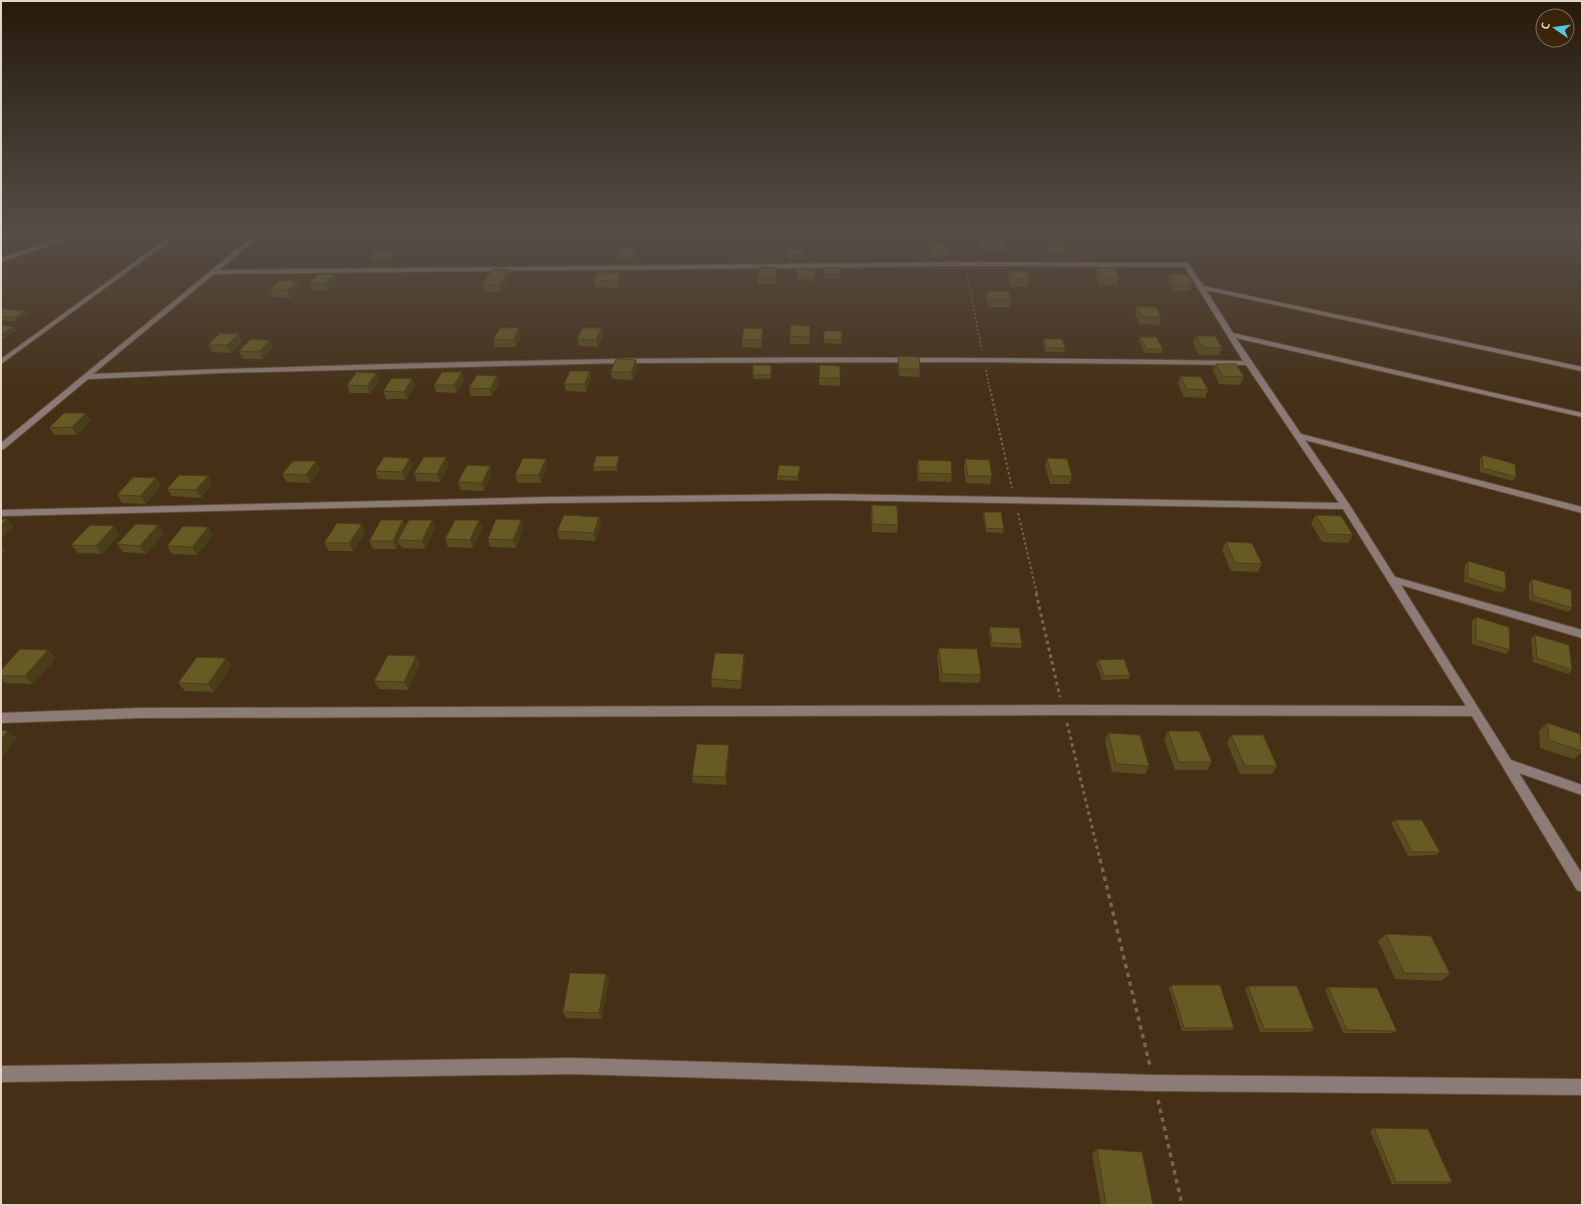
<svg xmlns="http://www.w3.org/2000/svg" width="1583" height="1206" font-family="'PT Sans',sans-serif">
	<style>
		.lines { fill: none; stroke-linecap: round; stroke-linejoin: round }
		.minor-casing { stroke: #624d36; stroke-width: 2 }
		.path-far3 { stroke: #78644f; stroke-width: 1.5; stroke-dasharray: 2 2; stroke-linecap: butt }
		.path-far2 { stroke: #78644f; stroke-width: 2; stroke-dasharray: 2.5 2.5; stroke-linecap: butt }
		.path-far1 { stroke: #78644f; stroke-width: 3; stroke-dasharray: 3.5 3.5; stroke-linecap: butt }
		.path { stroke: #78644f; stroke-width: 3.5; stroke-dasharray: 4.5 4.5; stroke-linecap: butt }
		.minor { fill: #8c7b76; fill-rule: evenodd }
		.wall { fill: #594d1f }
		.shaded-wall { fill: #483f19 }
		.building { fill: #675a24; stroke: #483f19 }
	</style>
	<rect width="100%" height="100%" fill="#452f16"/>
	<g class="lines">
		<!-- minor casing -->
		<g class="minor-casing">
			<path id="minor" d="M76 232H83L71 238 1 262V258Z
				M176 232H182L1 364V359Z
				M258 232H264L219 270 965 262 1187 263 1189 264 1203 286 1582 367V371L1206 290 1233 333 1582 413V417L1236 338 1301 434 1582 507V513L1305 440 1349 504 1395 577 1582 630V638L1401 585 1511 760 1582 785V795L1519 773 1582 874V892L1577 890 1472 716 1063 715 140 718 1 723V713L140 708 1063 705 1466 706 1343 509 830 500 549 503 1 516V510L549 497 830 494 1339 503 1246 365 983 362 620 363 220 373 88 379 4 449H1V443ZM965 266 1185 267 1243 361C1035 358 827 356 619 359 444 362 268 367 93 374L214 274Z
				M572 1058 1154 1075 1582 1079V1095L1154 1091 572 1074 1 1082V1066Z"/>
		</g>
		<!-- path-far3 -->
		<path class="path-far3" d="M959 232 963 253
			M967 274 982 350
			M986 370 990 390"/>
		<!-- path-far2 -->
		<path class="path-far2" d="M990 389 1012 488
			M1018 513 1037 594"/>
		<!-- path-far1 -->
		<path class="path-far1" d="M1036 593 1060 697
			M1067 723 1100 860"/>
		<!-- path -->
		<path class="path" d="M1100 859 1150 1066
			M1158 1100 1182 1205"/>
		<!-- minor -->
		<use href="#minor" class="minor"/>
	</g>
	<!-- wall -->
	<path class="wall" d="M870 232H885V234H870Z
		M981 237 1005 245 1004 252H982L980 244Z
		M1046 243 1066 251 1065 255H1048L1045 246Z
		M929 245 947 254V257H930L929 248Z
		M637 249V252L634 261 617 260 616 257Z
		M804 253 803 259H788V255Z
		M395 256 390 262 370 261 369 258Z
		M777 268V275L776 284H758V276Z
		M825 268H840V279L824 278Z
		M1097 268 1119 278 1117 285H1099L1095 276Z
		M815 269 814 281 797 280V277Z
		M1009 270 1030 280 1028 287H1011L1008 277Z
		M620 273 621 280 618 288 595 287 594 280Z
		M1170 274 1193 284 1190 291H1173L1167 282Z
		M510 277 501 292H484L482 285Z
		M297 281 300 288 290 298 273 297 270 290Z
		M337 281 329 291 312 290 309 283Z
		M987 291 1011 300 1009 307H988L986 298Z
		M1137 306 1161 317 1159 325 1140 324 1135 314Z
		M1 310 25 311 27 314 16 322 1 320Z
		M1 325 16 331 4 338H1Z
		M810 326 809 344H790V336Z
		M601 328 603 336 598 347 579 346 577 339Z
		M763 329V336L761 348 742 347V340Z
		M824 331H842L841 344 824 343Z
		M521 336 515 347H495L493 339Z
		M1196 336 1222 348 1219 355H1199L1193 343Z
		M1140 337 1163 349 1162 353H1145L1139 341Z
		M1044 339 1065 348 1064 352H1045L1043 343Z
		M242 341 231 353 212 352 208 345Z
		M273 347 263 359H243L239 351Z
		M898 356 920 369 919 377 899 376 898 364Z
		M636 360 637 367 633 380 612 379 611 372Z
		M1216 364 1244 377 1240 385 1219 384 1213 371Z
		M753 365H771V378L753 379Z
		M840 366V386L819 385V378Z
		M1180 376 1208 390 1205 398 1184 397 1178 384Z
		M412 379 415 386 407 399H386L383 391Z
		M591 379 586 392 566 391 564 384Z
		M380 380 370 393H350L347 385Z
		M464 380 457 393 436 392 434 385Z
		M499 383 492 396H471L469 388Z
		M91 420 77 435H55L49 428Z
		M1482 455 1516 477 1513 481 1480 472V459Z
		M619 456V460L617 471H594L593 467Z
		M1047 458 1072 476 1070 484H1050L1045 466Z
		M965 459 992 476 990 484 966 483 964 467Z
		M918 460 952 474 951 482 918 481 917 468Z
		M316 461 320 469 310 483 287 482 282 474Z
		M449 465 440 482 417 481 414 473Z
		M413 466 405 480 378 479 375 471Z
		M800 466 798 481 777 480V476Z
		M547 467 541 483H518L515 475Z
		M492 474 484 491 461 490 458 482Z
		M208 476 212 484 201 498 172 496 167 489Z
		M156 478 161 486 146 504 122 503 117 495Z
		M872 505 898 525 897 533 872 532 871 513Z
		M984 512 1004 529 1003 533 986 532 983 516Z
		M1316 515 1353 535 1348 543 1322 542 1311 523Z
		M599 517 601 525 595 541 559 539 557 531Z
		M432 520 435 528 425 549 402 548 399 543 396 549H373L369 541 406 526Z
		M479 520 482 528 473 548 448 547 445 539Z
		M523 528 516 548 490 547 488 539Z
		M365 532 353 551H329L324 543Z
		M164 533 146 554 123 552 117 544Z
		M120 534 102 554 78 553 71 545Z
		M213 535 197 555 172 554 167 546Z
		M1226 542 1262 564 1258 572 1231 571 1222 550Z
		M1468 561 1506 589 1502 593 1464 582 1465 565Z
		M1532 579 1572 608 1569 612 1529 600V583Z
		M1476 617 1510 650 1506 654 1472 644V621Z
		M990 627 1022 644 1021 648 991 647 989 631Z
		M1535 635 1572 670 1568 674 1533 662 1531 639Z
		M939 648 981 675 979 683 940 682 937 656Z
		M48 650 56 658 33 684 5 683 1 680V670Z
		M416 656 420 664 408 690 379 689 374 681Z
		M226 658 231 666 214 692 185 691 178 683Z
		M1098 660 1130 675 1129 679 1102 680 1096 664Z
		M745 662 741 689 712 687 711 679Z
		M1547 723 1582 746V752L1574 759 1540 748 1539 731Z
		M1168 731 1212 762 1207 770H1175L1164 739Z
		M1108 733 1149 766 1145 774 1112 772 1105 741Z
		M1231 735 1277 766 1272 774H1240L1227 743Z
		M729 753 726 785 693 783 692 776Z
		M1395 820 1440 852 1436 855 1408 856 1391 823Z
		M1386 934 1450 974 1441 981 1395 979 1378 941Z
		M609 980 602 1019 566 1018 563 1012Z
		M1171 985 1234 1028 1231 1030 1182 1031 1169 988Z
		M1248 986 1314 1029 1310 1032H1260L1245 989Z
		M1328 987 1397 1031 1392 1033H1343L1325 990Z
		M1374 1128 1452 1182 1447 1184H1392L1370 1131Z
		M1097 1149 1153 1205H1101L1092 1154Z"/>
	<!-- shaded-wall -->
	<path class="shaded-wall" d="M637 249V252L634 261 633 257Z
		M394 252 395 256 390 262 389 258Z
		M777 268V275L776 284 775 277Z
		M509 270 510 277 501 292 499 285Z
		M620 273 621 280 618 288 617 281Z
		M335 274 337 281 329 291 326 283Z
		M297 281 300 288 290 298 287 290Z
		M25 311 27 314 16 322 14 318Z
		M14 327 16 331 4 338 1 334Z
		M519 328 521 336 515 347 513 340Z
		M601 328 603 336 598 347 596 340Z
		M763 329V336L761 348V340Z
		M239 334 242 341 231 353 227 345Z
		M270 340 273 347 263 359 259 352Z
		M636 360 637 367 633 380 631 372Z
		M590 371 591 379 586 392 585 384Z
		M462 372 464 380 457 393 454 385Z
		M377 373 380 380 370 393 367 386Z
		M497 376 499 383 492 396 490 389Z
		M412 379 415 386 407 399 404 392Z
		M86 413 91 420 77 435 72 427Z
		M619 456V460L617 471 616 467Z
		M446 457 449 465 440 482 437 474Z
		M410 458 413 466 405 480 402 472Z
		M546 459 547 467 541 483 539 475Z
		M316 461 320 469 310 483 306 475Z
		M490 466 492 474 484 491 482 483Z
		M208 476 212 484 201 498 196 490Z
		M156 478 161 486 146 504 140 496Z
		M599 517 601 525 595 541 594 533Z
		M7 519 14 527 1 539V525Z
		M403 520 407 529 398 540 399 543 396 549 393 541Z
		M432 520 435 528 425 549 422 541Z
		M479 520 482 528 473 548 470 540Z
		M521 520 523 528 516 548 513 540Z
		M362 524 365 532 353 551 349 543Z
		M158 525 164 533 146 554 140 546Z
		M114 526 120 534 102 554 96 546Z
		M208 527 213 535 197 555 192 547Z
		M1 545 6 551 1 556Z
		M48 650 56 658 33 684 25 676Z
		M744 654 745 662 741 689V681Z
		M416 656 420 664 408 690 404 682Z
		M226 658 231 666 214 692 208 684Z
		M8 731 17 738 1 758V739Z
		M729 745V753L726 785 725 777Z
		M606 974 609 980 602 1019 599 1013Z"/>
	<!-- building -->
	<path class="building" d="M981 237H1003L1005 245H983Z
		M1046 243H1062L1066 251H1049Z
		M929 245H946L947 254 930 253Z
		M620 248 637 249 633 257H616Z
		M789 249H804L803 256 788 255Z
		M374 252H394L389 258H369Z
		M760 267 777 268 775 277 758 276Z
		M825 268H840V275H825Z
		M1097 268 1115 269 1119 278H1101Z
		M492 269 509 270 499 285H482Z
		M798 269H815V277H797Z
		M1009 270 1027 271 1030 280 1012 279Z
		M598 272 620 273 617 281 594 280Z
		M318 274H335L326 283H309Z
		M1170 274 1187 275 1193 284H1175Z
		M280 280 297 281 287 290H270Z
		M987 291H1008L1011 300H990Z
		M1137 306 1156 307 1161 317H1142Z
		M3 309 25 311 14 318 1 317V310Z
		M1 325 14 327 1 334Z
		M791 325 810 326 809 337 790 336Z
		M500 328H519L513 340 493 339Z
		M582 328H601L596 340 577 339Z
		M744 328 763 329 761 340H742Z
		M824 331H842L841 340 824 339Z
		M220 333 239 334 227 345H208Z
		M1196 336H1215L1222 348 1202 347Z
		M1140 337H1156L1163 349H1147Z
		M251 339 270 340 259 352 239 351Z
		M1044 339H1062L1065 348H1046Z
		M898 356 919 357 920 369H899Z
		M616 359 636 360 631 372H611Z
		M1216 364H1236L1244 377 1223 376Z
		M753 365H771V375H753Z
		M820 365 840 366V378H819Z
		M570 371H590L585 384H564Z
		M357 372 377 373 367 386 347 385Z
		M442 372H462L454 385H434Z
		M477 375 497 376 490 389 469 388Z
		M1180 376 1201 377 1208 390 1187 389Z
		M392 378 412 379 404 392 383 391Z
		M64 413H86L72 427 49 428Z
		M1482 455 1515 464 1516 477 1483 468Z
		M596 456H619L616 467H593Z
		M384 457 410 458 402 472 375 471Z
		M424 457H446L437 474 414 473Z
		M523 458 546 459 539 475H515Z
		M1047 458 1067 459 1072 476H1052Z
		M965 459 989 460 992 476H968Z
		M918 460 951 461 952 474 919 473Z
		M293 461H316L306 475 282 474Z
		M467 465 490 466 482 483 458 482Z
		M779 465 800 466 798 477 777 476Z
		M179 475 208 476 196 490 167 489Z
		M133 477 156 478 140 496 117 495Z
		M872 505 897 506 898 525 872 524Z
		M984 512H1001L1004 529 986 528Z
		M564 515 599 517 594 533 557 531Z
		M1316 515 1341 516 1353 535 1327 534Z
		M1 519H7L1 525Z
		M496 519 521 520 513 540 488 539Z
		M381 520H403L393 541H369Z
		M409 520H432L422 541 398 540Z
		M455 520H479L470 540 445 539Z
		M337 523 362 524 349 543H324Z
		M136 524 158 525 140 546 117 544Z
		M90 525 114 526 96 546 71 545Z
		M183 526 208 527 192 547 167 546Z
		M1226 542 1252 543 1262 564 1235 563Z
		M1468 561 1505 572 1506 589 1468 578Z
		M1532 579 1571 590 1572 608 1533 596Z
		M1476 617 1509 627 1510 650 1476 640Z
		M990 627 1019 628 1022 644 992 643Z
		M1535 635 1569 645 1572 670 1537 658Z
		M939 648 977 649 981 675 942 674Z
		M20 649 48 650 25 676H1V670Z
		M715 653 744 654 741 681 711 679Z
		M388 655 416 656 404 682 374 681Z
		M197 657 226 658 208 684 178 683Z
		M1124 659 1130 675 1104 676 1098 660Z
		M1547 723 1580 734 1582 751 1549 740Z
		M1 730 8 731 1 739Z
		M1168 731H1199L1212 762H1179Z
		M1108 733 1140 735 1149 766 1116 764Z
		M1231 735H1263L1277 766H1245Z
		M697 744 729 745 725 777 692 776Z
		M1395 820H1422L1440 852H1412Z
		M1386 934 1431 936 1450 974 1404 973Z
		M570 973 606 974 599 1013 563 1012Z
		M1171 985H1220L1234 1028H1184Z
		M1248 986H1297L1314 1029H1264Z
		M1328 987 1377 988 1397 1031 1347 1030Z
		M1374 1128 1428 1129 1452 1182H1396Z
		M1097 1149 1142 1152 1153 1205H1106Z"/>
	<!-- sky -->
	<linearGradient id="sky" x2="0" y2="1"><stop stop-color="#261a0c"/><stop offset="0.58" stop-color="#564d47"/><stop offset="1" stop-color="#564d47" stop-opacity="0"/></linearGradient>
	<rect width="1583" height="400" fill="url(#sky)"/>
	<!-- border -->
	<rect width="1583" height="1206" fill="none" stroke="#e4d5c7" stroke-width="4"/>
	<!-- north arrow -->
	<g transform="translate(1555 28) rotate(283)"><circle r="19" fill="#3a250c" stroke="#7e6b57"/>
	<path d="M0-3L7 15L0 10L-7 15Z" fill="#55cadf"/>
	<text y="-6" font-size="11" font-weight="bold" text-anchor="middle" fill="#e4d5c7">С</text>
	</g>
</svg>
